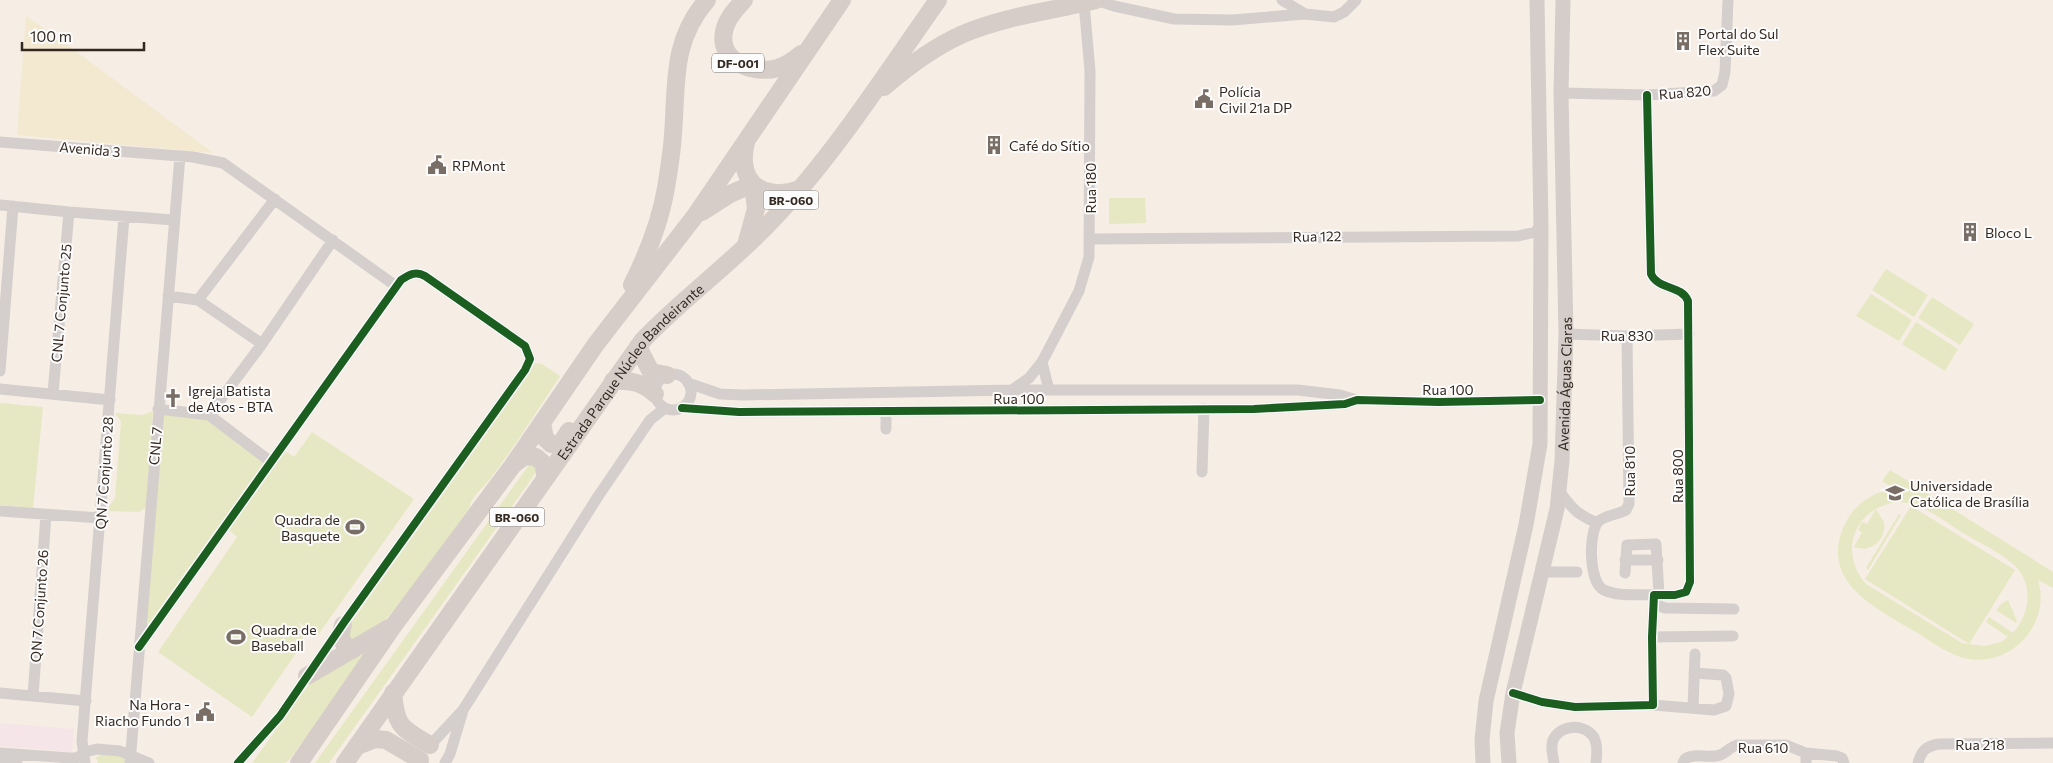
<svg xmlns="http://www.w3.org/2000/svg" width="2053" height="763" font-family="Commissioner,sans-serif">
	<style>
		.commercial { fill: #f5e5e8 }
		.green { fill: #e6e8c3; fill-rule: evenodd }
		.sand { fill: #f2e9d0 }
		.lines { fill: none; stroke-linecap: round; stroke-linejoin: round }
		.minor { stroke: #d4cfcd; stroke-width: 11 }
		.major { stroke: #d5cdc9; stroke-width: 15 }
		.highway { stroke: #d7cdc8; stroke-width: 18 }
		.cycleway-casing { stroke: #fcfcfc; stroke-width: 11 }
		.cycleway { stroke: #1b5e20; stroke-width: 8 }
		.labels { text-anchor: middle; dominant-baseline: central; stroke-width: 4; stroke-linejoin: round; paint-order: stroke }
		.shield { fill: #fcfcfc; stroke: #706862; stroke-width: 1 }
		.shield-label { font-size: 12px; font-weight: bold; fill: #342920 }
		.poi-label { font-size: 14px; fill: #342920; stroke: #fcfcfc; text-anchor: start }
		.street-label { font-size: 14px; fill: #342920; stroke: #fcfcfc }
	</style>
	<rect width="100%" height="100%" fill="#f6ede4"/>
	<!-- commercial -->
	<path class="commercial" d="M0 723 74 729 72 752 0 746Z"/>
	<!-- green -->
	<path class="green" d="M1109 198H1145L1146 223 1109 224Z
		M1886 269 1928 295 1914 317 1872 290Z
		M1871 294 1912 320 1899 341 1856 316Z
		M1932 297 1974 324 1960 345 1918 318Z
		M1916 322 1958 349 1945 371 1902 344Z
		M535 363 542 364 560 376C537 411 515 446 490 479 484 487 470 498 470 507L410 591 387 618 376 629 353 643 346 630 350 624 529 374Z
		M0 403 43 407 33 508 0 505Z
		M153 411 146 508 139 512 106 511 115 498 121 421 114 413 143 415Z
		M167 415 204 418 261 459 264 464 145 630 163 417Z
		M312 432 414 499 318 635 298 622 303 631V643L252 717 158 652 237 537 229 530 284 450 294 457Z
		M531 462 537 470 530 481 329 763H315Z
		M1890 470 2053 572V588L2038 580C2051 622 2014 666 1969 659 1950 656 1932 642 1916 632 1876 608 1816 581 1846 522 1855 504 1874 491 1894 489L1882 481ZM1897 502C1922 502 1942 520 1963 533 1978 542 2002 553 2015 566 2034 585 2030 614 2013 633L1989 617 1986 622 2008 637 2001 642 1985 646 1962 643 1866 584C1838 552 1854 508 1897 502Z
		M1911 506 2015 570 1969 644 1865 579Z
		M1876 509 1884 522C1886 540 1872 553 1854 547L1862 532 1858 530 1862 522 1867 524Z
		M1899 514 1901 515 1868 570 1866 568Z
		M2008 600 2017 621 2016 623 1996 610 2002 603Z
		M373 645 290 759 285 763H252L309 684Z
		M101 755 120 756 126 760 125 763H98L96 757Z"/>
	<!-- sand -->
	<path class="sand" d="M26 16 66 44 213 153 17 135Z"/>
	<g class="lines">
		<!-- minor -->
		<path class="minor" d="M1096 0 1114 6 1174 19 1232 20 1305 14 1334 17 1344 12 1356 0
			M1282 0 1305 14
			M1561 93 1647 95 1714 91 1722 85 1725 72 1728 0
			M0 142 193 157 223 163 396 286
			M0 205 69 212 174 220
			M1090 239 1518 236 1535 232 1541 226
			M168 296 198 300 262 344
			M198 300 275 199
			M1566 334 1627 336 1689 334
			M1627 336 1629 504 1626 510C1618 515 1604 515 1598 522 1588 534 1589 583 1604 590 1618 597 1639 594 1654 595
			M1042 362 1049 390
			M0 371 13 206
			M655 392a18 18 0 1 1 36 0a18 18 0 1 1-36 0Z
			M688 383 720 394 743 395 1012 390H1298L1340 395 1357 400
			M0 389 110 400
			M1012 390 1029 378 1042 362 1079 291 1089 257 1090 71 1084 3
			M53 393 69 212
			M682 408 739 412 1254 409 1345 404 1357 400 1439 402 1540 400
			M158 409 209 415 271 462
			M209 415 262 344 333 240
			M886 429V411
			M1202 472 1204 409
			M1559 491C1573 509 1575 513 1597 523
			M0 511 100 518
			M1625 560H1658
			M1541 572H1577
			M1625 573 1627 545 1656 544 1659 595
			M1654 604 1665 608 1734 609
			M1652 637 1733 636
			M139 647 401 280C410 274 416 271 425 276L525 346 530 359 525 370 345 621 280 716 238 763
			M0 693 86 701
			M1513 693 1542 702 1575 707 1653 705 1652 637 1654 595H1675L1686 592 1690 582 1688 301C1682 285 1658 290 1651 274L1647 95
			M33 696 46 515
			M1653 705 1714 710 1726 706 1729 694 1726 678 1723 675 1694 673
			M1693 708 1695 654
			M435 740 463 710 597 498 650 420 665 408
			M0 753 70 758H76L89 751 97 749 120 751 149 763
			M0 762 17 763
			M85 763 82 741 124 217
			M130 763 180 156
			M445 763 450 754 462 714
			M1554 763C1553 756 1550 747 1553 740 1560 725 1583 723 1593 736 1598 743 1597 755 1596 763
			M1683 763 1685 759C1695 752 1709 759 1720 755 1726 753 1730 747 1737 745H1786L1806 753
			M1806 763V753L1837 756 1842 758 1844 763
			M1918 763C1921 751 1926 746 1939 744L2053 743"/>
		<!-- major -->
		<g class="major">
			<path d="M1483 763 1482 740 1486 701 1526 525 1540 444 1541 226 1537 0"/>
			<path id="s1" d="M1509 763 1507 733 1513 693 1557 509 1562 461 1566 334 1561 93 1563 0"/>
		</g>
		<!-- highway -->
		<g class="highway">
			<path d="M744 0C736 9 726 19 724 32 718 62 754 75 778 68 786 65 794 60 801 54"/>
			<path d="M884 87C907 67 934 47 963 34 1005 16 1052 11 1096 0"/>
			<path d="M746 142C745 148 743 155 744 162 746 193 776 198 800 189"/>
			<path d="M702 212 730 194 753 184 756 209 746 245"/>
			<path d="M632 285C648 253 660 223 666 188 669 170 672 152 673 134 677 85 671 41 707 0"/>
			<path d="M638 347 651 372 667 375"/>
			<path d="M613 381C629 380 643 382 655 394"/>
			<path d="M542 423 545 438 551 444C561 447 564 438 569 431"/>
			<path d="M514 464 525 456 536 457 544 464 545 477"/>
			<path d="M343 625C339 637 341 644 352 650"/>
			<path d="M307 676 389 628"/>
			<path d="M393 693C396 727 401 728 430 745"/>
			<path d="M357 746 375 739 386 740 420 760"/>
			<path d="M299 763 394 625 513 465 596 344 695 216 842 0"/>
			<path id="s2" d="M345 763 643 340C685 296 735 261 776 216 836 152 887 72 938 0"/>
		</g>
		<!-- cycleway casing -->
		<g class="cycleway-casing">
			<path id="cycleway" d="M682 408 739 412 1254 409 1345 404 1357 400 1439 402 1540 400
				M139 647 401 280C410 274 416 271 425 276L525 346 530 359 525 370 345 621 280 716 238 763
				M1513 693 1542 702 1575 707 1653 705 1652 637 1654 595H1675L1686 592 1690 582 1688 301C1682 285 1658 290 1651 274L1647 95"/>
		</g>
		<!-- cycleway -->
		<use href="#cycleway" class="cycleway"/>
	</g>
	<!-- icons -->
	<defs>
		<g id="building-bare" transform="scale(1.5)"><path d="M-4-6H4V6H1V3H-1V6H-4ZM-2.5-4.3h1.7v1.8h-1.7ZM.8-4.3h1.7v1.8H.8ZM-2.5-1h1.7V.8h-1.7ZM.8-1h1.7V.8H.8Z" fill="#786e65" stroke="#fcfcfc" stroke-width="2.5" paint-order="stroke"/></g>
		<g id="civic-bare" transform="scale(1.5)"><path d="M-.6-6.5H3V-4.5H.6V-3L4-1V1h2V6H-6V1h2V-1L-.6-3ZM-1.2 2.5V6h2.4V2.5Z" fill="#786e65" stroke="#fcfcfc" stroke-width="2.5" paint-order="stroke"/></g>
		<g id="church-bare" transform="scale(1.5)"><path d="M-1.2-6h2.4v3.5h3.3v2.4h-3.3V6h-2.4V-.1h-3.3v-2.4h3.3Z" fill="#786e65" stroke="#fcfcfc" stroke-width="2.5" paint-order="stroke"/></g>
		<g id="university-bare" transform="scale(1.5)"><path d="M0-5L7-2L0 1L-7-2ZM-4 1L0 2.5L4 1V4Q0 6-4 4Z" fill="#786e65" stroke="#fcfcfc" stroke-width="2.5" paint-order="stroke"/></g>
		<g id="stadium-bare" transform="scale(1.5)"><path d="M0-5a6.5 5 0 1 0 0 10a6.5 5 0 1 0 0-10ZM-3.5-1.8h7v3.6h-7Z" fill="#786e65" stroke="#fcfcfc" stroke-width="2.5" paint-order="stroke"/></g>
	</defs>
	<g fill-rule="evenodd">
		<use href="#building-bare" x="1683" y="41"/>
		<use href="#civic-bare" x="1204" y="99"/>
		<use href="#building-bare" x="994" y="145"/>
		<use href="#civic-bare" x="437" y="165"/>
		<use href="#building-bare" x="1970" y="232"/>
		<use href="#church-bare" x="173" y="398"/>
		<use href="#university-bare" x="1895" y="493"/>
		<use href="#stadium-bare" x="355" y="527"/>
		<use href="#stadium-bare" x="236" y="637"/>
		<use href="#civic-bare" x="205" y="712"/>
	</g>
	<g class="labels">
		<!-- shield labels -->
		<g class="shield">
			<rect x="712" y="53.5" width="52" height="19" rx="4"/>
			<rect x="763.5" y="190.5" width="55" height="19" rx="4"/>
			<rect x="489.5" y="507.5" width="55" height="19" rx="4"/>
		</g>
		<g class="shield-label">
			<text x="738" y="63">DF-001</text>
			<text x="791" y="200">BR-060</text>
			<text x="517" y="517">BR-060</text>
		</g>
		<!-- poi labels -->
		<g class="poi-label">
			<text x="1698" y="33">Portal do Sul<tspan x="1698" dy="16">Flex Suite</tspan></text>
			<text x="1219" y="91">Polícia<tspan x="1219" dy="16">Civil 21a DP</tspan></text>
			<text x="1009" y="145">Café do Sítio</text>
			<text x="452" y="165">RPMont</text>
			<text x="1985" y="232">Bloco L</text>
			<text x="188" y="390">Igreja Batista<tspan x="188" dy="16">de Atos - BTA</tspan></text>
			<text x="1910" y="485">Universidade<tspan x="1910" dy="16">Católica de Brasília</tspan></text>
			<text x="340" y="519" text-anchor="end">Quadra de<tspan x="340" dy="16">Basquete</tspan></text>
			<text x="251" y="629">Quadra de<tspan x="251" dy="16">Baseball</tspan></text>
			<text x="190" y="704" text-anchor="end">Na Hora -<tspan x="190" dy="16">Riacho Fundo 1</tspan></text>
		</g>
		<!-- street labels -->
		<g class="street-label">
			<text transform="translate(1685 92) rotate(-5)">Rua 820</text>
			<text transform="translate(90 149) rotate(5)">Avenida 3</text>
			<text transform="translate(1090 188) rotate(-90)">Rua 180</text>
			<text transform="translate(1317 236) rotate(-1)">Rua 122</text>
			<text transform="translate(61 303) rotate(-85)">CNL 7 Conjunto 25</text>
			<text x="1627" y="335">Rua 830</text>
			<text stroke="none"><textPath href="#s2" startOffset="485">Estrada Parque Núcleo Bandeirante</textPath></text>
			<text stroke="none"><textPath href="#s1" startOffset="385">Avenida Águas Claras</textPath></text>
			<text x="1448" y="389">Rua 100</text>
			<text x="1019" y="398">Rua 100</text>
			<text transform="translate(155 446) rotate(-85)">CNL 7</text>
			<text transform="translate(1629 471) rotate(-90)">Rua 810</text>
			<text transform="translate(104 473) rotate(-86)">QN 7 Conjunto 28</text>
			<text transform="translate(1677 476) rotate(-90)">Rua 800</text>
			<text transform="translate(39 606) rotate(-86)">QN 7 Conjunto 26</text>
			<text x="1980" y="744">Rua 218</text>
			<text x="1763" y="747">Rua 610</text>
		</g>
	</g>
	<!-- scale -->
	<path d="M22 42v8h122v-8" fill="none" stroke="#342920" stroke-width="2.5"/>
	<text x="30" y="42" font-size="15" fill="#342920" stroke="#fcfcfc" stroke-width="4" paint-order="stroke">100 m</text>
</svg>
